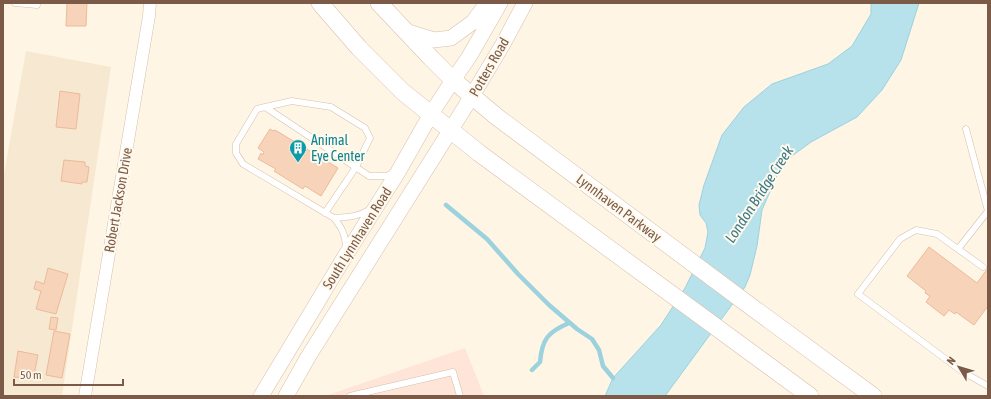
<svg xmlns="http://www.w3.org/2000/svg" width="991" height="399" font-family="'Asap Condensed',sans-serif">
	<style>
		.residential { fill: #f7e8d2 }
		.commercial { fill: #ffe5d8 }
		.water { fill: #b7e2eb; stroke: #9cd1de }
		.lines { fill: none; stroke-linecap: round; stroke-linejoin: round }
		.stream { stroke: #9cd1de; stroke-width: 4.5 }
		.building { fill: #f7d4b9; stroke: #ecba98 }
		.service-casing { stroke: #d5bfac; stroke-width: 7 }
		.minor-casing { stroke: #d5bfac; stroke-width: 13 }
		.tertiary-casing { stroke: #d5bfac; stroke-width: 16 }
		.secondary-casing { stroke: #d8bfa9; stroke-width: 18 }
		.service { stroke: #fff; stroke-width: 6 }
		.minor { stroke: #fff; stroke-width: 12 }
		.tertiary { stroke: #fff; stroke-width: 15 }
		.secondary { stroke: #fff; stroke-width: 17 }
		.labels { text-anchor: middle; dominant-baseline: central; stroke-width: 4; stroke-linejoin: round; paint-order: stroke }
		.street-label { font-size: 14px; fill: #7b5b47; stroke: #fff9ed }
		.culture-label { font-size: 14px; fill: #0d838f; stroke: #fff9ed; text-anchor: start }
		.water-label { font-size: 15px; font-style: italic; fill: #3b7a89; stroke: #fff9ed }
	</style>
	<rect width="100%" height="100%" fill="#fff5e5"/>
	<!-- residential -->
	<path class="residential" d="M26 51 111 67 62 396H3V179Z"/>
	<!-- commercial -->
	<path class="commercial" d="M465 348 484 396H325Z"/>
	<!-- water -->
	<path class="water" d="M871 3H919L901 60 882 90 857 117 811 142 792 156 779 171 762 210 757 246 750 275 745 287 665 396H605L613 378 661 325 685 288 705 248 708 232 706 223 700 215 699 205 704 185 722 135 744 107 772 84 828 64 852 46 871 14Z"/>
	<g class="lines">
		<!-- stream -->
		<path class="stream" d="M446 205 487 239 518 274 549 305 577 329 592 339 599 350 603 366 613 378
			M532 370 540 362C542 339 548 332 569 323"/>
	</g>
	<!-- building -->
	<path class="building" d="M67 3H87L86 26H66Z
		M60 91 80 94 76 129 56 127Z
		M270 129 273 131 275 130 338 168 321 196 305 186 303 189 274 171 276 169 258 159 261 153 263 155 264 152 258 148Z
		M64 160 85 162V166L89 167 87 182H82V184L61 181Z
		M929 247 977 283 988 268V306L974 325 956 312 955 314 949 310 944 316 926 302 930 296 925 293 926 291 907 276Z
		M48 268 68 274 56 314 36 309 41 291 34 289 36 281 44 284Z
		M51 317 58 318 56 330 49 329Z
		M54 331 70 334 62 378 46 375Z
		M18 351 38 355 34 375 25 373V378L14 377Z"/>
	<g class="lines">
		<!-- service casing -->
		<g class="service-casing">
			<path id="service" d="M15 3 37 5V3
				M265 107 292 101 331 107 365 128 370 138 356 167 325 213
				M334 218C346 217 358 217 369 210
				M346 247C345 234 342 228 334 218L243 164 236 153V144L257 109 265 107 369 176H386L394 173
				M958 249 988 211 966 129
				M983 267 937 234 916 230 900 239 858 294 963 372 988 386
				M350 396 453 372 460 396"/>
		</g>
		<!-- minor casing -->
		<g class="minor-casing">
			<path id="minor" d="M85 396 149 16 150 3"/>
		</g>
		<!-- tertiary casing -->
		<g class="tertiary-casing">
			<path id="tertiary" d="M405 31 434 40 451 38 473 22 487 3
				M261 396 347 253 398 172 431 114 453 80 469 57 500 3
				M286 396 308 357 472 96 503 44 525 3"/>
		</g>
		<!-- secondary casing -->
		<g class="secondary-casing">
			<path id="secondary" d="M320 3 359 48 403 92 479 153 810 396
				M379 3 431 58 453 80 497 117 753 308 873 396"/>
		</g>
		<!-- service -->
		<use href="#service" class="service"/>
		<!-- minor -->
		<use href="#minor" class="minor"/>
		<!-- tertiary -->
		<use href="#tertiary" class="tertiary"/>
		<!-- secondary -->
		<use href="#secondary" class="secondary"/>
	</g>
	<!-- icons -->
	<defs>
		<g id="building-pin" transform="scale(0.9)"><path d="M0 17L-7.5 6A9.5 9.5 0 1 1 7.5 6Z" fill="#0f9aa8" stroke="#fff9ed"/><path d="M-4-6H4V6H1V3H-1V6H-4ZM-2.5-4.3h1.7v1.8h-1.7ZM.8-4.3h1.7v1.8H.8ZM-2.5-1h1.7V.8h-1.7ZM.8-1h1.7V.8H.8Z" fill="#fff"/></g>
	</defs>
	<g fill-rule="evenodd">
		<use href="#building-pin" x="298" y="148"/>
	</g>
	<g class="labels">
		<!-- street labels -->
		<g class="street-label">
			<text transform="translate(489 67) rotate(-60)">Potters Road</text>
			<text transform="translate(118 200) rotate(-80)">Robert Jackson Drive</text>
			<text transform="translate(619 208) rotate(37)">Lynnhaven Parkway</text>
			<text transform="translate(357 238) rotate(-58)">South Lynnhaven Road</text>
		</g>
		<!-- culture labels -->
		<g class="culture-label">
			<text x="311" y="140">Animal<tspan x="311" dy="16">Eye Center</tspan></text>
		</g>
		<!-- water labels -->
		<g class="water-label">
			<text transform="translate(759 194) rotate(-57)">London Bridge Creek</text>
		</g>
	</g>
	<!-- border -->
	<rect width="991" height="399" fill="none" stroke="#7b5b47" stroke-width="8"/>
	<!-- north arrow -->
	<g transform="translate(959 367) rotate(308)" stroke="#fff9ed" stroke-width="3" paint-order="stroke">
	<path d="M0-3L7 15L0 10L-7 15Z" fill="#7b5b47"/>
	<text y="-6" font-size="11" font-weight="bold" text-anchor="middle" fill="#7b5b47">N</text>
	</g>
	<!-- scale -->
	<path d="M14 379v6h109v-6" fill="none" stroke="#7b5b47" stroke-width="2"/>
	<text x="20" y="379" font-size="12" fill="#7b5b47" stroke="#fff9ed" stroke-width="3" paint-order="stroke">50 m</text>
</svg>
